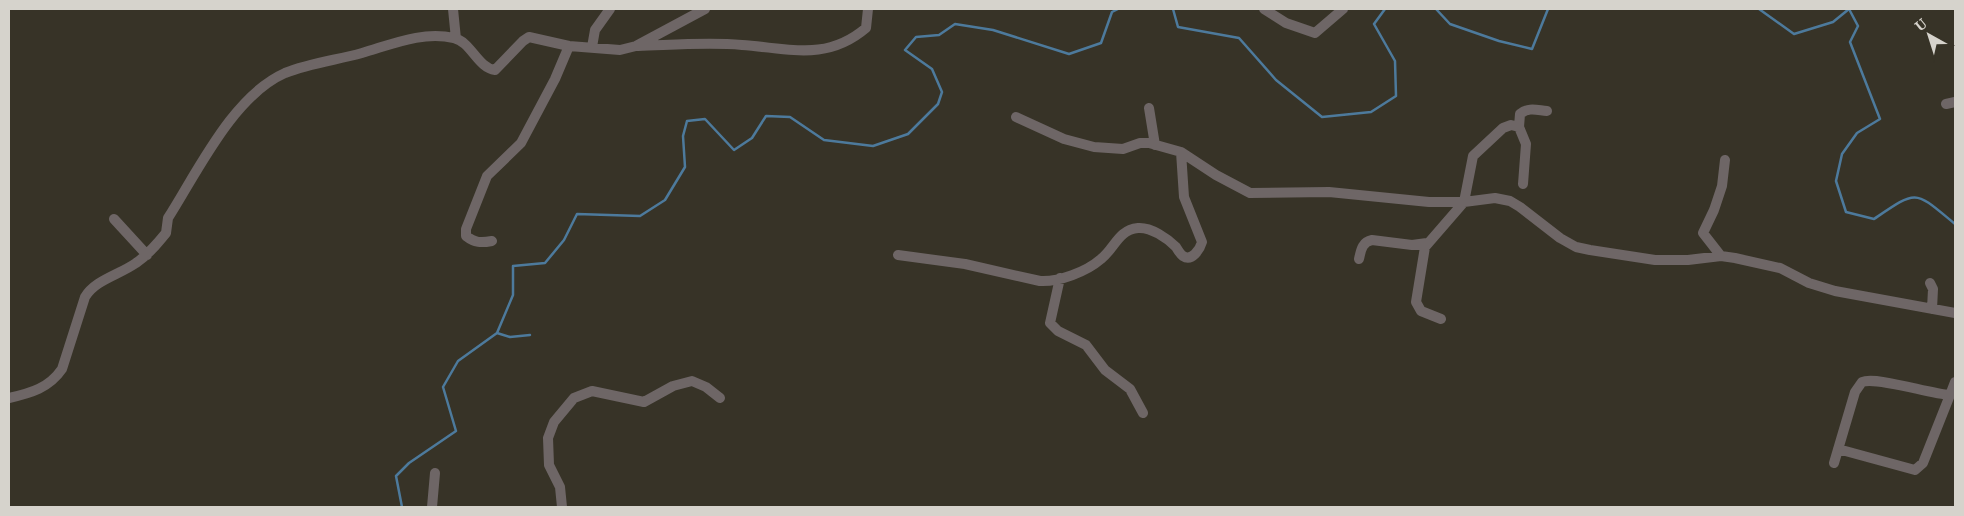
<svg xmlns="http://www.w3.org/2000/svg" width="1964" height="516" font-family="'Noto Serif',serif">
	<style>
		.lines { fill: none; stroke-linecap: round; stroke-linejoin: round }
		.stream { stroke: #4d7a9c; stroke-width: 2.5 }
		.minor { stroke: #6e6666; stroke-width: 10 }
	</style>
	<rect width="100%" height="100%" fill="#373327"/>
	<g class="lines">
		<!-- stream -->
		<path class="stream" d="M1173 9 1178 27 1239 38 1276 80 1322 117 1371 112 1396 96 1395 61 1374 24 1385 9
			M1436 9 1450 24 1499 41 1532 49 1548 9
			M1759 9 1794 34 1833 22 1849 9 1858 26 1850 42 1880 119 1857 133 1842 154 1836 181 1846 212 1874 219C1918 189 1914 190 1955 224
			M497 333 513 295V266L545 263 564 240 577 214 640 216 665 200 685 167 683 136 687 121 705 119 734 150 752 138 766 116 790 117 824 140 873 146 908 134 938 104 942 92 932 69 905 50 916 37 939 35 955 24 993 30 1069 54 1101 43 1112 12 1118 9
			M402 507 396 476 409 463 456 431 443 387 458 361 497 333 510 337 530 335"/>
		<!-- minor -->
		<path class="minor" d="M453 9 456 39
			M1264 9 1286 23 1315 33 1343 9
			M638 46C672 45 707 42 742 45 788 48 826 62 866 28L868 9
			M592 47 595 30 610 9
			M1946 104 1955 102
			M1149 108 1155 145
			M1016 117 1064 139 1094 147 1123 149 1140 143H1149L1181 152 1216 175 1250 193 1329 192 1429 202H1464L1495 198 1510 201 1520 207 1560 238 1576 247 1590 250 1655 260H1688L1721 256 1735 258 1780 268 1809 283 1835 291 1955 313
			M1519 127 1520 114C1529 107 1536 110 1547 111
			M114 219 147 255
			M492 241C481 243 475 243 466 236V229L487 176 521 143 555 79 569 46
			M898 255 965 264 1040 281C1059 282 1086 272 1101 259 1115 248 1118 230 1138 228 1151 227 1167 238 1176 247 1178 250 1180 254 1183 256 1192 262 1200 249 1202 242L1184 197 1181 152
			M1721 256 1703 233 1714 210 1722 186 1725 160
			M1359 259C1361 250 1362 242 1372 240L1412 245 1427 243
			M1060 278 1050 323 1058 331 1086 345 1105 370 1130 389 1143 413
			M1930 283 1933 289 1932 309
			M1441 319 1421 311 1416 302 1425 247 1464 202 1473 156 1503 128 1511 125 1519 127 1526 144 1523 184
			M9 398C31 393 49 388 62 369L85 297C95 280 119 275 136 263 148 255 157 244 166 233L168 218C198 171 233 96 285 73 310 63 337 60 362 53 393 44 422 31 454 38 471 42 478 68 495 70L523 41 529 37 569 46 620 50 636 46 705 9
			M1838 449 1915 470 1923 463 1950 395
			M1834 463 1855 392 1862 382C1876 376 1930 394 1950 395L1955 382
			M432 507 435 473
			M562 507 560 487 549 465 548 438 554 422 574 398 592 391 644 402 673 386 692 381 706 387 720 398"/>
	</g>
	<!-- border -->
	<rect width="1964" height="516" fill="none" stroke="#d6d3cc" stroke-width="20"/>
	<!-- north arrow -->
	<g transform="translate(1929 35) rotate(321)" stroke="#373327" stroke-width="4" paint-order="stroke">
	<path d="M0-4L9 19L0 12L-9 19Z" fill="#d6d3cc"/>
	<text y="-8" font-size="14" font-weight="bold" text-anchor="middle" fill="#d6d3cc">U</text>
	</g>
</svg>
